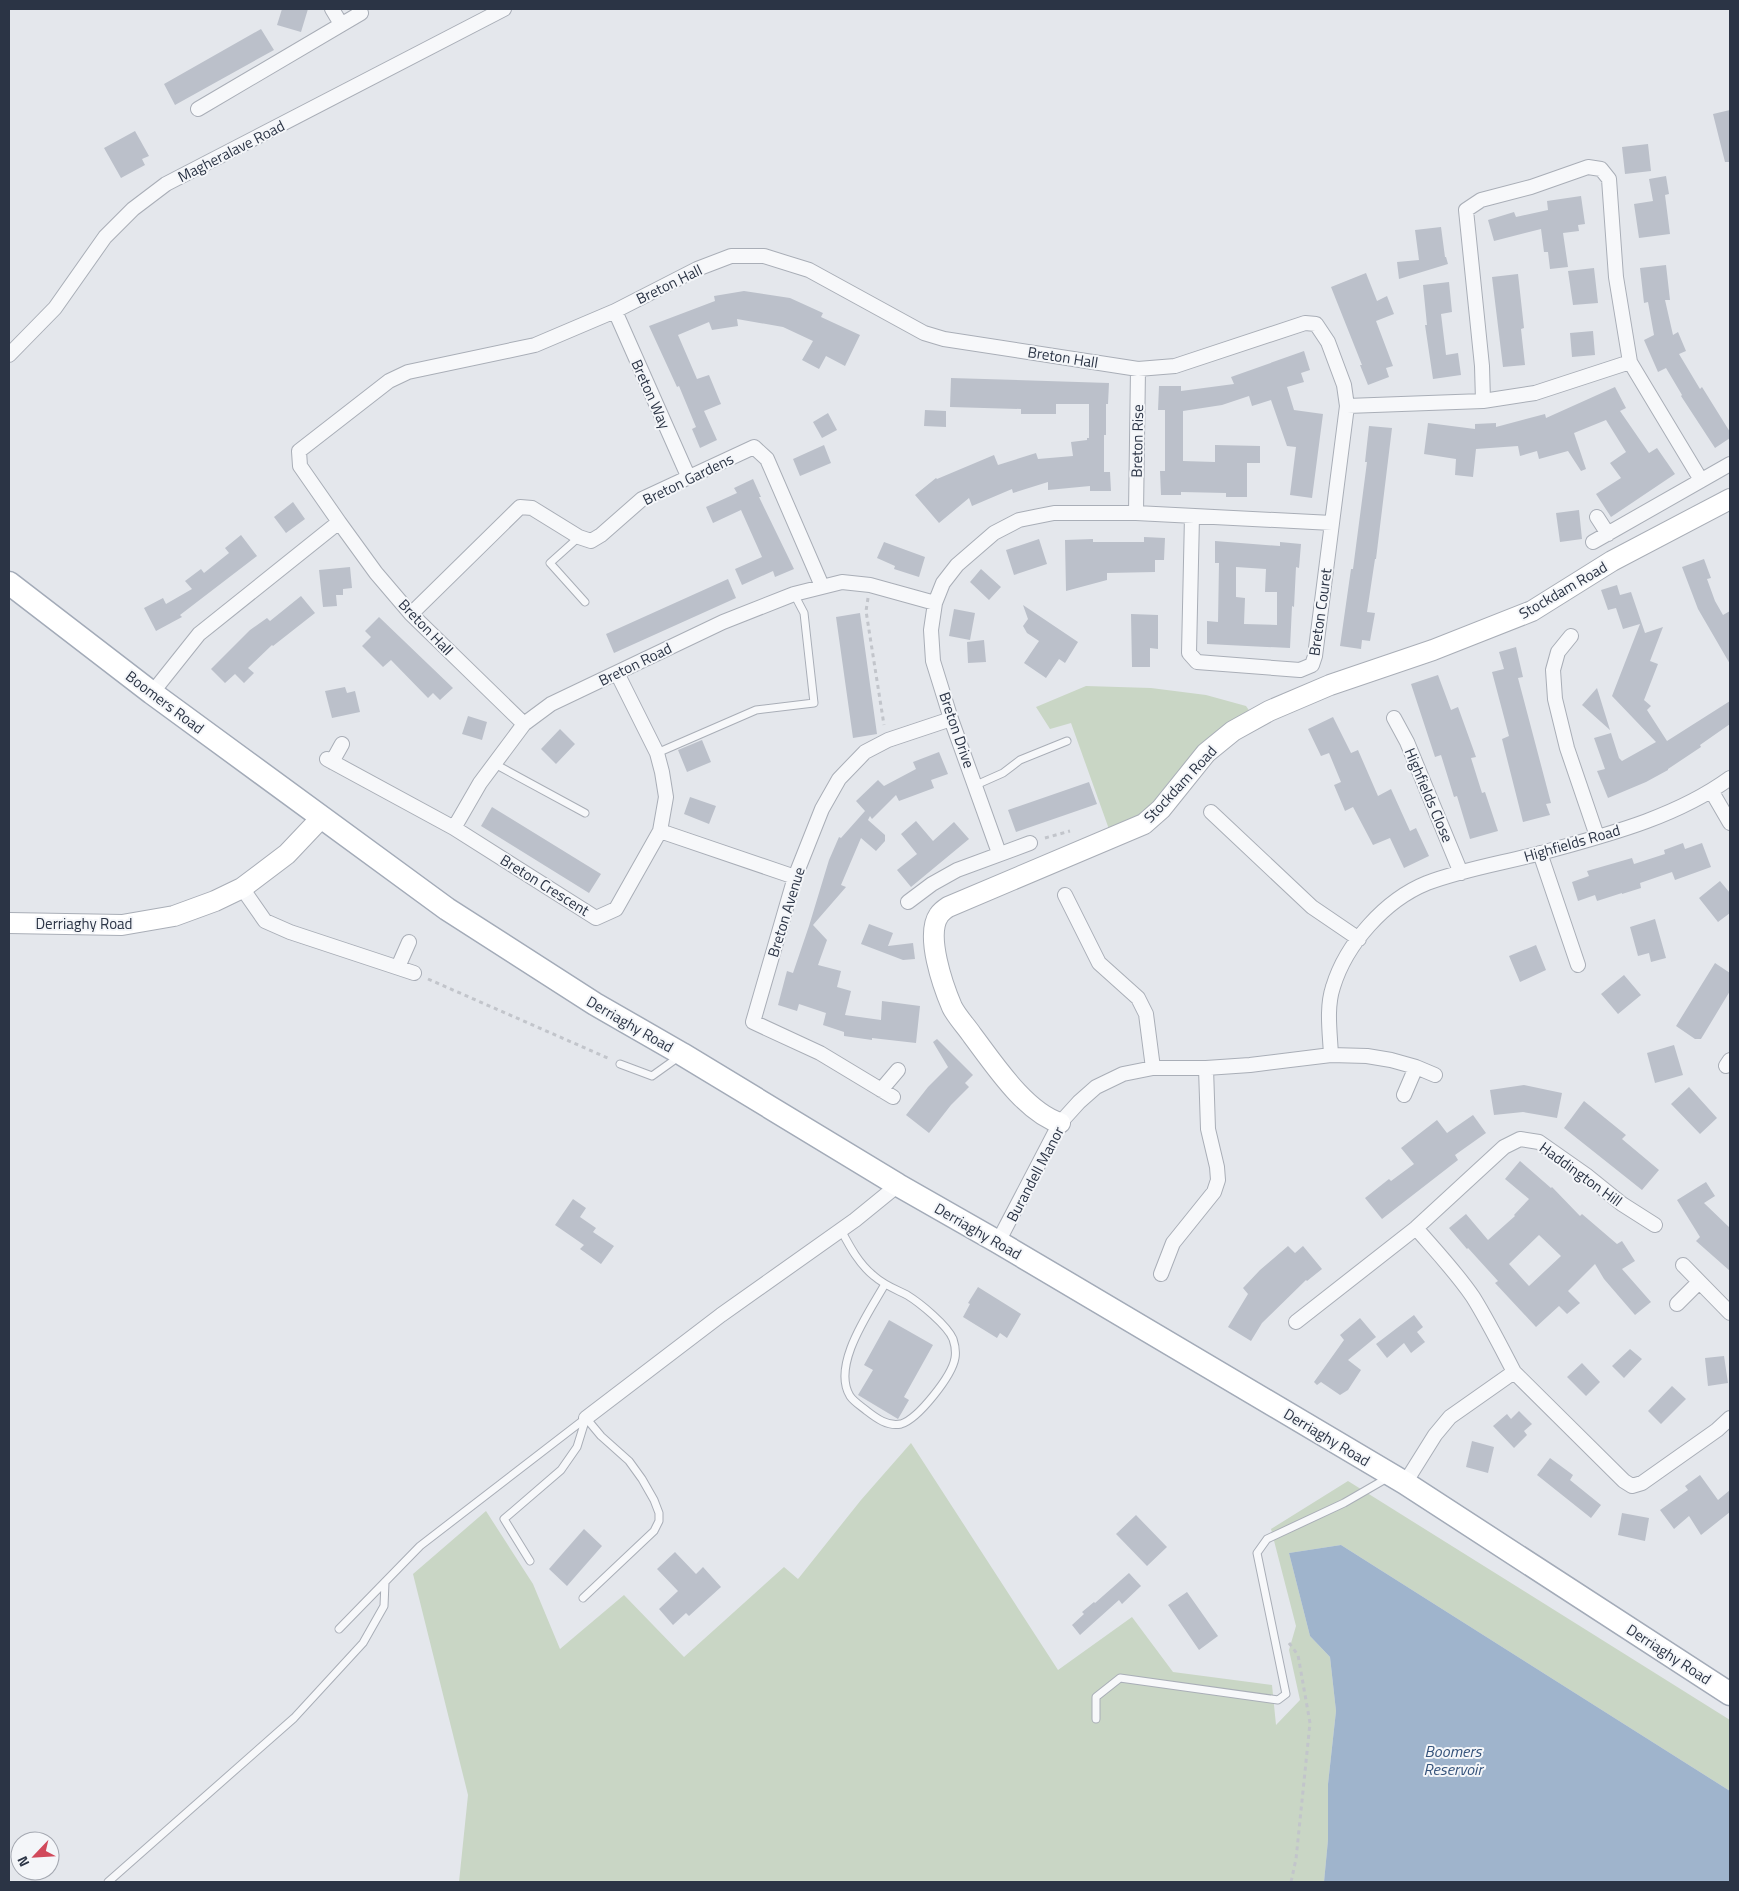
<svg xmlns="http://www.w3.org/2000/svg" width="1739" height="1891" font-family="'Titillium Web',sans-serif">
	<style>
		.green { fill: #c9d6c5 }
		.water { fill: #9fb4cc }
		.building { fill: #bbc0ca; fill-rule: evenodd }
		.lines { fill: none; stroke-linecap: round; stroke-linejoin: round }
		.lane-casing { stroke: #a9aeb7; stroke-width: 9 }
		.street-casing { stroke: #a9aeb7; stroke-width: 16 }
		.secondary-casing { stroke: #a9aeb7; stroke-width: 22 }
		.primary-casing { stroke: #a3abb8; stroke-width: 25 }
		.path { stroke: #c2c5cb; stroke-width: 3; stroke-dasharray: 4 4; stroke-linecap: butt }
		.lane { stroke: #f7f8fa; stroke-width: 7 }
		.street { stroke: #f7f8fa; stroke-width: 14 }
		.secondary { stroke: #fff; stroke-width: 20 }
		.primary { stroke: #fff; stroke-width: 22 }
		.labels { text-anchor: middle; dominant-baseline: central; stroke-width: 4; stroke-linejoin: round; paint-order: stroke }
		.street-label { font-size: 15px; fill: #2b3445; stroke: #f4f6f9 }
		.water-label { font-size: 16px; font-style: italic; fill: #34527a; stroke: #f4f6f9 }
	</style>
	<rect width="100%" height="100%" fill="#e4e7ec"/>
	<!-- green -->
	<path class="green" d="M1086 686 1151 688 1206 695 1246 706 1253 716C1227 731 1201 746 1181 768 1157 793 1146 821 1110 832L1071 723 1050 729 1036 707Z
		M911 1443 1058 1670 1132 1617 1173 1672 1272 1685 1276 1725 1300 1700 1289 1650 1296 1626 1271 1529 1348 1481 1730 1720V1791L1341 1545 1289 1553 1310 1636 1330 1657 1336 1711 1328 1784V1840L1324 1882H459L468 1795 413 1574 486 1511 533 1584 560 1649 624 1595 684 1657 784 1567 798 1579 861 1500Z"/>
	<!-- water -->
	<path class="water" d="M1341 1545 1730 1791V1882H1324L1328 1840V1784L1336 1711 1330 1657 1310 1636 1289 1553Z"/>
	<!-- building -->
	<path class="building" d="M282 9H308L301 32 277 25Z
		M261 29 274 50 175 105 164 84Z
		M1730 110V162H1725L1713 114Z
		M135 131 149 156 142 159 145 165 121 178 104 148Z
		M1648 144 1651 171 1625 174 1622 147Z
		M1666 176 1669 194 1665 195 1670 234 1639 238 1634 204 1653 201 1649 179Z
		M1581 196 1585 224 1578 225 1579 231 1563 233 1568 267 1550 269 1548 252H1544L1541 229 1494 241 1488 220 1514 212 1516 217 1548 210 1547 201Z
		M1441 227 1445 257H1446L1448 264 1399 279 1397 262 1419 260 1415 230Z
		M1666 265 1670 300H1665L1673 335 1678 332 1686 351 1679 354 1700 389 1702 387 1730 432V438L1715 448 1681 396 1682 395 1666 368 1658 372 1644 340 1654 335 1648 302 1644 303 1640 268Z
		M1594 268 1598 303 1573 305 1568 271Z
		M1366 273 1377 301 1387 296 1394 314 1376 321 1393 366 1386 368 1389 377 1368 385 1360 365H1362L1331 287Z
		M1518 274 1524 328 1521 329 1525 365 1503 367 1492 277Z
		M1449 282 1452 312 1441 314 1446 355 1458 353 1461 375 1433 379 1425 325H1427L1423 285Z
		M744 291 790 298 823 313 821 317 860 335 845 366 826 356 819 369 802 360 813 341 783 327 737 319 738 326 712 330 709 322 678 335 697 379 709 375 721 404 704 411 717 440 700 448 692 429 696 427 679 386 677 387 649 326 715 301 714 296Z
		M1593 331 1595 355 1572 357 1570 333Z
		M1304 351 1310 370 1301 373 1304 382 1287 387 1294 410 1323 414 1312 498 1290 495 1296 447 1287 446 1271 400 1252 406 1249 396 1222 405 1183 411V461L1215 462V445L1260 446V463H1247V497H1226V493L1181 492V495H1161L1160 471H1165V410H1158L1159 386H1181V391L1234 384 1231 377Z
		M951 378 1109 383 1108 404H1106V435H1104V472H1110L1111 491H1090V486L1048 490V482L1013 493 1012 489 972 506 969 498 939 523 915 495 936 478 937 479 994 455 998 465 1036 453 1038 459 1073 456 1071 442 1087 440V438H1089V404H1056V414H1021V409L950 407Z
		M1615 387 1626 408 1620 411 1649 453 1657 448 1675 474 1611 517 1596 494 1621 478 1610 463 1626 452 1606 420 1574 433 1586 469 1581 471 1568 451 1539 459 1537 451 1520 456 1518 446 1476 449 1473 477 1455 475 1456 459 1424 454 1428 423 1475 429V424L1496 423V427L1545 414 1546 418Z
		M925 410 946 411V427L924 426Z
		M828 413 837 430 822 438 813 422Z
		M1369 426 1392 428 1376 559H1375L1367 612 1375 613 1370 641 1362 640 1361 649 1340 646 1351 569H1353L1367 462H1365Z
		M824 445 831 463 800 476 793 459Z
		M753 479 761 497H759L794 569 775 577 773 571 742 585 735 569 762 557 741 510 713 523 706 507 737 493 734 488Z
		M293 502 305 519 286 533 274 517Z
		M1579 510 1582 539 1560 542 1556 513Z
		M241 535 257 556 180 615 182 617 156 631 144 608 163 598 166 604 192 589 185 581 201 569 204 573 229 553 225 548Z
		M1144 537 1165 538 1164 560H1155V572L1107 573V580L1066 591 1065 540 1093 539V542H1144Z
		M1039 539 1047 564 1014 575 1006 550Z
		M1215 541 1280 546V542L1301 544 1299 568 1296 567 1294 607 1292 606 1290 648 1207 644V621L1218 622 1219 563H1215ZM1236 567 1266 569 1265 592H1277V625L1244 624 1245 598 1236 597Z
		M884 542 925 557 919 577 894 569 895 566 877 558Z
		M1704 559 1711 578 1707 579 1715 601 1723 615 1730 611V664L1698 609 1682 567Z
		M350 567 352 588 343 589V595H336L337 606 323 607 319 570Z
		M981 569 1001 587 989 600 970 582Z
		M728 579 736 598 614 653 606 634Z
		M1617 585 1620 595 1631 592 1645 633 1663 627 1650 661 1658 664 1644 700 1651 706 1647 710 1667 741 1730 701V724L1700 745 1701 747 1668 769V770L1646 782 1608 798 1597 771 1605 769 1594 738 1611 733 1619 758 1622 761 1656 742 1612 696 1640 624 1623 629 1616 608 1608 610 1601 590Z
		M301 596 315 613 273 646 272 645 248 668 254 673 244 683 235 674 225 683 211 669 250 630 267 618 270 621Z
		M1023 605 1078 642 1065 663 1059 659 1046 678 1024 663 1039 641 1027 633 1023 626 1028 619Z
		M954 609 975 613 970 640 949 636Z
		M860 613 877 734 853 738 836 617Z
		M1131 614 1158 615V649L1150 648V667H1132Z
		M379 617 453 688 440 700 433 693 428 698 391 660 383 667 362 646 371 637 365 631Z
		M984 640 986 662 968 663 967 642Z
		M1516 647 1523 677 1518 678 1551 803 1546 804 1550 815 1523 822 1502 739 1509 736 1492 672 1504 669 1499 652Z
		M1438 675 1451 710 1458 707 1476 757 1471 758 1482 793 1485 792 1498 831 1470 839 1457 796 1454 797 1441 755 1435 757 1411 684Z
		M345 687 347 693 355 691 360 712 332 718 325 691Z
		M1597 688 1610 730 1582 705Z
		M468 716 487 722 482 740 462 734Z
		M1333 717 1351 753 1358 750 1378 796 1391 789 1410 831 1416 828 1429 856 1404 868 1390 838 1373 845 1353 807 1345 811 1334 785 1341 782 1329 753 1321 756 1308 729Z
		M560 729 575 744 556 764 541 749Z
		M702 740 711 762 687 772 678 750Z
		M939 752 948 774 931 780 934 788 899 801 896 795 872 819 870 816 868 820 885 835V841L876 851 861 838 841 885 846 887 813 925 827 940 818 965 841 971 837 987 851 991 845 1015 881 1020 882 1001 920 1006 916 1043 872 1038V1040L844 1036V1032L823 1025 826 1013 799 1004 797 1011 778 1005 787 971 793 973 809 926 829 860 839 837 841 838 865 811 856 801 878 780 884 786 916 769 913 762Z
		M1089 782 1097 804 1016 832 1008 810Z
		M690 797 716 806 709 824 684 814Z
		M492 807 601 874 589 893 481 826Z
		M916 821 933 841 954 822 969 839 911 887 897 870 917 854 901 834Z
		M1683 843 1685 849 1702 843 1711 867 1675 880 1672 872 1640 883 1641 888 1622 894V893L1597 901 1595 895 1578 901 1572 882 1589 876 1587 871 1632 858 1634 864 1665 854 1664 850Z
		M1720 881 1730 893V913L1718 922 1699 898Z
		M1655 919 1666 958 1651 962 1649 953 1638 956 1630 927Z
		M869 924 893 933 888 946 913 943 915 959 903 960 861 944Z
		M1536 945 1546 970 1520 982 1509 956Z
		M1715 963 1730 973V991L1701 1039H1695L1676 1026Z
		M1624 975 1641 995 1618 1014 1601 994Z
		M937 1039 973 1075 965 1083 969 1087 951 1105 929 1133 906 1115 928 1087 948 1067 933 1042Z
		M1674 1045 1683 1075 1655 1083 1647 1053Z
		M1524 1085 1562 1093 1557 1118 1523 1112 1494 1115 1490 1090Z
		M1689 1087 1717 1118 1700 1134 1671 1104Z
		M1584 1101 1626 1135 1622 1139 1659 1170 1642 1190 1564 1128Z
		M1473 1115 1486 1133 1455 1155 1458 1160 1382 1219 1365 1198 1389 1179 1391 1181 1414 1164 1401 1148 1437 1120 1447 1133Z
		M1520 1161 1551 1188 1552 1187 1580 1216 1582 1214 1617 1244 1622 1241 1635 1261 1622 1269 1651 1302 1635 1315 1604 1279 1595 1264 1568 1291 1580 1303 1567 1314 1559 1306 1536 1327 1495 1283 1498 1281 1468 1248 1467 1249 1449 1228 1466 1214 1488 1240 1515 1216 1514 1215 1529 1199 1505 1179ZM1539 1235 1561 1256 1529 1286 1509 1264Z
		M1706 1182 1715 1196 1704 1203 1730 1228V1271L1696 1241 1700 1237 1677 1200Z
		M573 1199 586 1208 580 1217 596 1228 593 1232 614 1246 601 1264 580 1249 584 1245 555 1225Z
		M1288 1246 1295 1253 1303 1246 1322 1269 1307 1281 1306 1280 1262 1323 1251 1341 1228 1327 1248 1294 1243 1288 1260 1270Z
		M978 1287 1021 1314 1007 1338 1000 1333 997 1338 963 1317 970 1304 968 1303Z
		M1414 1315 1423 1327 1417 1332 1425 1342 1411 1353 1404 1343 1387 1358 1376 1344Z
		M1360 1318 1376 1337 1348 1360 1361 1370 1348 1390 1340 1395 1321 1382 1317 1385 1314 1382 1344 1340 1340 1335Z
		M889 1320 933 1345 904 1397 909 1400 898 1419 858 1395 873 1370 864 1365Z
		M1630 1349 1642 1359 1624 1378 1612 1366Z
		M1724 1356 1728 1383 1708 1386 1705 1358Z
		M1582 1363 1600 1382 1586 1396 1567 1377Z
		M1672 1386 1686 1399 1661 1424 1648 1411Z
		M1519 1411 1532 1424 1524 1431 1527 1435 1514 1448 1493 1426 1507 1414 1511 1419Z
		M1472 1441 1494 1447 1488 1473 1466 1467Z
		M1550 1458 1573 1475 1570 1480 1601 1505 1591 1518 1537 1475Z
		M1700 1475 1718 1500 1730 1490V1512L1701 1535 1689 1516 1674 1529 1660 1510 1688 1490 1685 1486Z
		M1622 1513 1649 1518 1645 1541 1618 1535Z
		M1136 1515 1167 1547 1147 1566 1116 1534Z
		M584 1529 602 1546 567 1586 549 1569Z
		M675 1552 696 1574 703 1567 721 1587 689 1616 686 1613 673 1625 659 1609 678 1591 657 1569Z
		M1129 1573 1141 1586 1122 1604 1119 1600 1080 1635 1072 1625 1084 1614 1082 1612 1094 1602 1095 1603Z
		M1187 1592 1218 1636 1199 1650 1168 1605Z"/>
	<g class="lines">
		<!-- lane casing -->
		<g class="lane-casing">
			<path id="lane" d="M579 537 550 563 585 602
				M657 753 756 710 814 703 804 613 794 594
				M493 763 585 813
				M976 785 1003 773 1020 760 1067 741
				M620 1064 652 1076 680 1056
				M841 1230C850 1247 859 1264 874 1276 884 1285 895 1289 907 1295 920 1303 947 1325 953 1339 955 1345 956 1352 955 1358 952 1376 918 1419 901 1424 888 1427 876 1418 867 1411 861 1406 854 1402 850 1396 831 1365 870 1311 885 1284
				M530 1561 504 1519 561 1470 577 1447 586 1418
				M583 1598 654 1531 659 1521V1513L654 1500 642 1479 629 1461 601 1436 586 1418
				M339 1629 420 1546 586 1418
				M1096 1719V1697L1120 1678 1278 1700 1286 1694 1257 1553 1267 1539 1344 1503 1389 1477
				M108 1882 294 1718 363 1643 384 1606 385 1582"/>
		</g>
		<!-- street casing -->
		<g class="street-casing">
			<path id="street" d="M332 9 341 24
				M198 109 361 13
				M615 311 688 476
				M9 355 55 308 105 237 133 209 166 184 504 9
				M1483 401 1482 366 1466 210 1481 200 1531 187 1588 167 1601 169 1609 179 1616 277 1630 362 1701 480
				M1347 406 1483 401 1535 393 1630 362
				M1136 513 1138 369
				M1597 517 1608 534
				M339 522 300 466 299 451 389 381 408 372 535 345 615 311 697 269 731 256H764L809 270 924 333 944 339 1138 369 1175 366 1305 323 1316 324 1328 342 1344 385 1347 406 1332 523
				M1593 542 1730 464
				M411 614 520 507 532 508 579 537 591 541 601 535 642 499 754 447 767 459 822 586
				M1571 636 1558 652 1553 670 1555 699 1567 748 1597 836
				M152 693 199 634 339 522 376 573 411 614 524 724
				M1394 718 1407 742 1461 873
				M327 759 454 828 596 918 616 909 660 831 666 797 662 772 657 753 617 673
				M332 762 342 744
				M1712 792 1730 823
				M1211 812 1312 907 1359 939
				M454 828 480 783 524 724 551 704 723 622 794 594 842 582 870 585 935 603
				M660 831 795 877
				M999 853 951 719 933 661 931 630 935 603 943 583 957 565 994 533 1019 520 1054 513H1136L1332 523 1315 656 1312 665 1300 670 1197 662 1189 653 1192 516
				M1540 853 1578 965
				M242 888 265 921 290 932 414 973
				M1065 895 1099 963 1138 998 1146 1014 1153 1068
				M908 902 932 884 957 870 1030 843
				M398 967 409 942
				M1331 1055C1330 1033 1326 1008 1333 987 1346 944 1385 900 1427 883 1464 869 1503 863 1541 853 1606 835 1675 818 1730 778
				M1726 1066 1730 1060
				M881 1090 898 1070
				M1404 1095 1416 1067
				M893 1097 820 1053 753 1022 795 877 822 809 839 779 865 752 888 740 951 719
				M1416 1228C1435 1250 1456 1272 1473 1297 1488 1321 1501 1347 1514 1372
				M998 1242 1060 1123 1079 1102 1096 1087 1123 1074 1153 1068H1206L1250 1065 1331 1055 1367 1056 1391 1060 1416 1067 1435 1075
				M1683 1265 1730 1313
				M1161 1274 1173 1243 1214 1192 1218 1180 1217 1167 1208 1129 1206 1068
				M1677 1304 1699 1282
				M1296 1322 1416 1228 1504 1147 1520 1139 1539 1142 1586 1175 1622 1204 1655 1225
				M586 1418 721 1315 855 1220 898 1185
				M1405 1483 1435 1435 1450 1417 1514 1372 1624 1481 1632 1486 1642 1483 1717 1430 1730 1418"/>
		</g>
		<!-- secondary casing -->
		<g class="secondary-casing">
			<path id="secondary" d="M9 923 122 925 174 916 215 901 242 888 287 854 322 817
				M1060 1123C1025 1112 994 1064 972 1035 966 1026 957 1017 952 1007 943 986 925 935 939 915 941 912 945 909 948 907L1144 824 1161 809 1206 753 1233 731 1269 711 1330 685 1433 650 1532 611 1612 561 1730 499"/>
		</g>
		<!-- primary casing -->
		<g class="primary-casing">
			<path id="primary" d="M9 583 152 693 447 909 595 1004 682 1054 898 1185 998 1242 1405 1483 1730 1694"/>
		</g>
		<!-- path -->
		<path class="path" d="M868 598 866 611 884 725
			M1045 838 1070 831
			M428 979 610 1059
			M1289 1643 1298 1655 1310 1723 1296 1859 1291 1882"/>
		<!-- lane -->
		<use href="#lane" class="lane"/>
		<!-- street -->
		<use href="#street" class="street"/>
		<!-- secondary -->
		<use href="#secondary" class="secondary"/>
		<!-- primary -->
		<use href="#primary" class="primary"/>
	</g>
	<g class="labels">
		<!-- street labels -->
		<g class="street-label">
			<text transform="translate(231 151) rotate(-27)">Magheralave Road</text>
			<text transform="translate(669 284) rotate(-26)">Breton Hall</text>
			<text transform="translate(1063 357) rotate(9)">Breton Hall</text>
			<text transform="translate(651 394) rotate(66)">Breton Way</text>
			<text transform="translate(1137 441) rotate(-89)">Breton Rise</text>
			<text transform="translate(688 479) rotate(-26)">Breton Gardens</text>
			<text transform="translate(1563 590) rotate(-30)">Stockdam Road</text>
			<text transform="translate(1320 612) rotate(-82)">Breton Couret</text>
			<text transform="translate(426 627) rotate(46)">Breton Hall</text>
			<text transform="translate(635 664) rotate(-26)">Breton Road</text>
			<text transform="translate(165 702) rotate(37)">Boomers Road</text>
			<text transform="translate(957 730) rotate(71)">Breton Drive</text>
			<text transform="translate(1180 784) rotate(-47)">Stockdam Road</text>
			<text transform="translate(1429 795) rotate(67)">Highfields Close</text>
			<text transform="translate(1572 843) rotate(-16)">Highfields Road</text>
			<text transform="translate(545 885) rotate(32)">Breton Crescent</text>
			<text transform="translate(786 912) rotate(-73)">Breton Avenue</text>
			<text x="84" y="923">Derriaghy Road</text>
			<text transform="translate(630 1024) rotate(30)">Derriaghy Road</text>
			<text transform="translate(1035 1174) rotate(-62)">Burandell Manor</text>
			<text transform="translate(1581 1174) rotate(36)">Haddington Hill</text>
			<text transform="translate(978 1231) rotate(30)">Derriaghy Road</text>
			<text transform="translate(1327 1437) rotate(31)">Derriaghy Road</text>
			<text transform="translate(1669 1654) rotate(33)">Derriaghy Road</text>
		</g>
		<!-- water labels -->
		<g class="water-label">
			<text x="1453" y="1751">Boomers<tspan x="1453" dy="18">Reservoir</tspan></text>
		</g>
	</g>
	<!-- border -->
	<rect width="1739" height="1891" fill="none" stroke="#2b3445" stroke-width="20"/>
	<!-- north arrow -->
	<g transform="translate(35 1856) rotate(245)"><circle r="24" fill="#f4f6f9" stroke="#a4a8b1"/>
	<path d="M0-4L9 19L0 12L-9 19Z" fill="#d1495b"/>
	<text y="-8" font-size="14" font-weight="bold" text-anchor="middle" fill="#2b3445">N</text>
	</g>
</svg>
